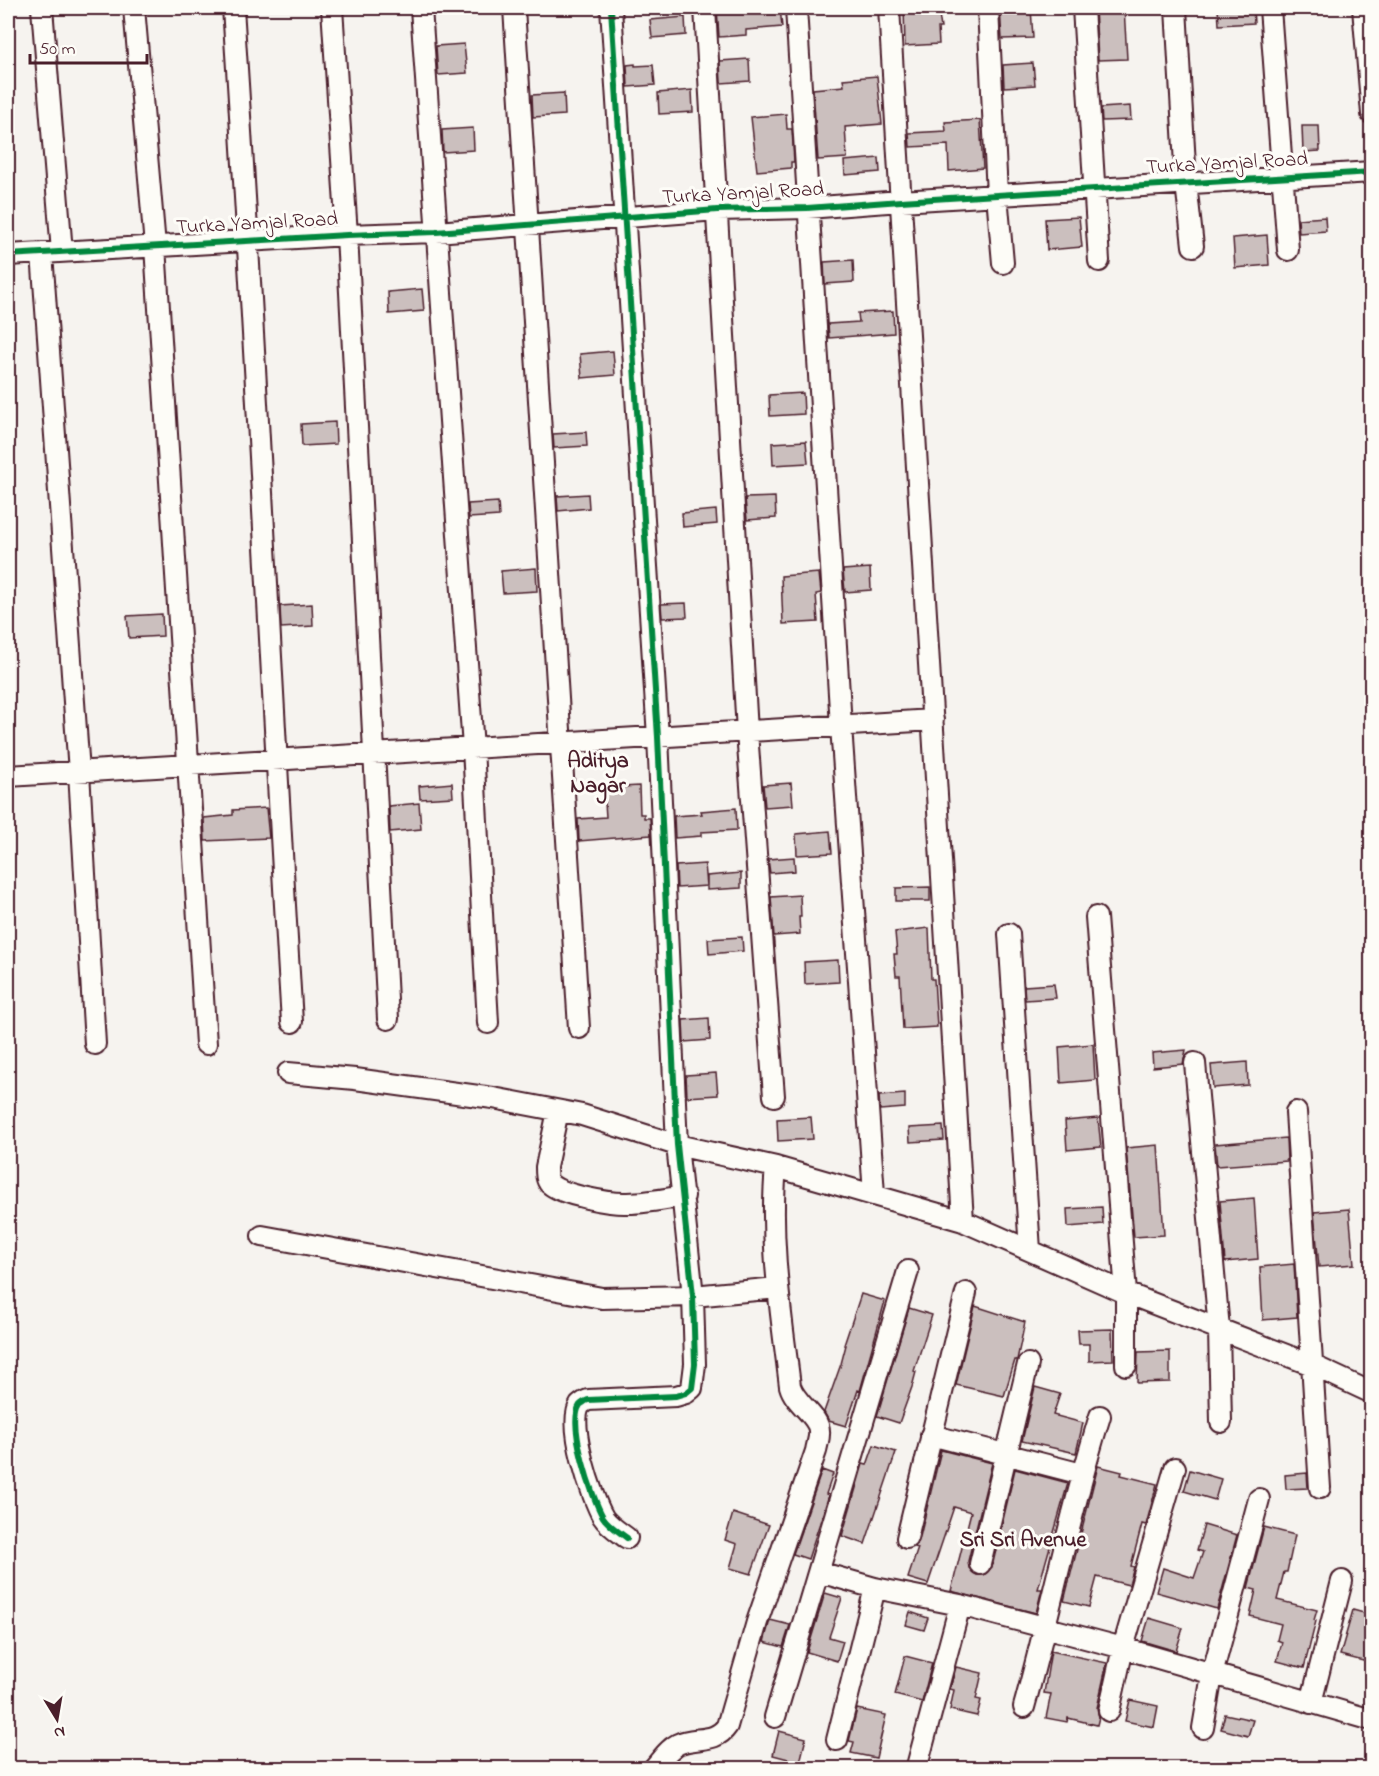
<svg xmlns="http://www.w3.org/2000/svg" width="1379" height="1776" font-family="'Indie Flower',sans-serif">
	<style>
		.building { fill: #cbbfbe; stroke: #4a1f2b; stroke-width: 1.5 }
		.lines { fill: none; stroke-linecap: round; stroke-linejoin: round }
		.minor-casing { stroke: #4a1f2b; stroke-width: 24 }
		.minor { stroke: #fdfcf7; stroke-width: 20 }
		.cycleway-casing { stroke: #fdfcf7; stroke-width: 10 }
		.cycleway { stroke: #00873e; stroke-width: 6 }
		.labels { text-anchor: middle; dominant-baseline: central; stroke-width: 6; stroke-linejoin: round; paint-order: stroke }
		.street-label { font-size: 21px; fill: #4a1f2b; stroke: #fdfcf7 }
		.neighbourhood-label { font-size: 22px; font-weight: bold; fill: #4a1f2b; stroke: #fdfcf7 }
	</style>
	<rect width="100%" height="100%" fill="#f6f3ef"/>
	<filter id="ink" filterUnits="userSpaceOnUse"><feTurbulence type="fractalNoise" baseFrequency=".0167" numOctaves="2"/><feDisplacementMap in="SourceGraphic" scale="12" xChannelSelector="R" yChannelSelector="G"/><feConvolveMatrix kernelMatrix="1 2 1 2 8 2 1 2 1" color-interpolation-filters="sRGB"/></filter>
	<g filter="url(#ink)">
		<!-- building -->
		<path class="building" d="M717 8H780L782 27 746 30V35L719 37Z
			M904 8H938L941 28H938L939 44 905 46Z
			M1000 8H1031L1033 38 1002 39Z
			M1124 8 1127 59 1098 60 1095 9Z
			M1218 8H1253L1254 23 1219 25Z
			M685 17 686 35 652 38 650 20Z
			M464 44 467 73 438 75 436 46Z
			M749 59 750 81 721 83 720 61Z
			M1033 63 1035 85 1004 87 1003 65Z
			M635 64V66L653 65 655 85 628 87 627 65Z
			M877 76 882 124 845 127 847 158 818 160 813 89 844 86 843 79Z
			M692 90 693 112 659 114 658 93Z
			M564 93 565 115 533 117 532 95Z
			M1130 106 1131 120 1102 121 1101 108Z
			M786 114 787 129H792L794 162H791V168L757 171 751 117Z
			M980 120 983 168 949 171 948 145 910 147 909 133 946 131 945 122Z
			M1302 126H1319L1320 151 1303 152Z
			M473 128 474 150 443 152 442 130Z
			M879 158 880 172 845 175 844 161Z
			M1079 217 1082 247 1047 250 1045 219Z
			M1325 217 1326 231 1299 233 1298 219Z
			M1267 235 1269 265 1235 268 1233 238Z
			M853 260 854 282 825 284 824 262Z
			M422 289 424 311 389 314 388 292Z
			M893 311 894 333 829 338 828 324 859 322 858 313Z
			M613 351 615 375 582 378 580 354Z
			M803 393 804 414 770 416 769 395Z
			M335 422 336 444 302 446 301 424Z
			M586 432 587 446 554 448 553 434Z
			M806 441 808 463 773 465 772 443Z
			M588 494 589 508 558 511 557 496Z
			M775 497 776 518 747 520 745 498Z
			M498 502 499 516 469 518 468 504Z
			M716 510 717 524 683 527 682 513Z
			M536 568 537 591 503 593 501 571Z
			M870 568 871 590 845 592 843 570Z
			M819 573 821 593 816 594 818 622 783 624 781 576Z
			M686 603 687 617 662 618 661 604Z
			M312 604 313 626 281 628 280 606Z
			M162 614 163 636 129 638 127 616Z
			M452 783 453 797 420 799 419 786Z
			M791 783 793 805 765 807 763 785Z
			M639 786 640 814H644V818H650L651 835 579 841 578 819 606 817 604 788Z
			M419 803 421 829 390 832 389 806Z
			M266 808 269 838 205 841 204 818 233 815V810Z
			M736 808 737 830 701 832V836L675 838 674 816 702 814 701 811Z
			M830 831 832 853 797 855 796 834Z
			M794 857 795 871 770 873 768 859Z
			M705 864 707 886 677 888 676 866Z
			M741 873V888L707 890V876Z
			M930 887V901H896V888Z
			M800 895 801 917H799L800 934 774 936 771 897Z
			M929 928 931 979H934L937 1027 903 1029 900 976H896L894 954H897L895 932Z
			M742 937 743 951 709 954 708 939Z
			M838 960 839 982 805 984 804 962Z
			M1054 984 1056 998 1025 1000 1024 986Z
			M709 1018 710 1040 684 1042 683 1020Z
			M1093 1044 1095 1080 1061 1083 1059 1047Z
			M1186 1050 1183 1064 1153 1067 1152 1053Z
			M1247 1062 1248 1085 1213 1088 1211 1065Z
			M716 1073 718 1095 687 1097 686 1075Z
			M905 1094V1108L880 1110 879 1096Z
			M811 1117 813 1139 778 1141 777 1119Z
			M1098 1118 1101 1147 1067 1150 1065 1121Z
			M943 1126 944 1140 910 1142 909 1128Z
			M1286 1138 1287 1161 1217 1166 1215 1144Z
			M1158 1145 1164 1235 1134 1237 1126 1148Z
			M1254 1198 1258 1259 1225 1262 1220 1201Z
			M1102 1207 1103 1224 1068 1227 1067 1209Z
			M1349 1209 1354 1264 1319 1267 1314 1212Z
			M1294 1264 1297 1317 1263 1320 1260 1267Z
			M861 1294 885 1301 860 1391 858 1390 846 1426 829 1421 824 1412 841 1364 846 1345H844Z
			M975 1306 1025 1322 1017 1360H1015L1004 1396 956 1385Z
			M909 1308 932 1315 914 1371 916 1372 912 1387 899 1423 877 1416Z
			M1112 1329 1113 1360 1089 1361V1344H1079L1078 1330Z
			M1170 1351V1382L1137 1383 1138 1352Z
			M1035 1387 1060 1394 1053 1415 1083 1423 1076 1453 1022 1441Z
			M874 1445 896 1452 865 1544 842 1536 863 1464 867 1465Z
			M941 1450 992 1463 968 1561 969 1568 977 1575H984L992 1567 1015 1469 1068 1483 1038 1589H1042L1036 1613 951 1591 971 1512 954 1507 928 1584 908 1578 918 1548 915 1547 919 1541Z
			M1098 1466 1122 1472 1121 1475 1157 1484 1146 1525 1142 1524 1131 1566 1134 1567 1129 1585 1097 1577 1089 1607 1064 1601Z
			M822 1470 833 1474 826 1494 829 1495 808 1559 793 1554Z
			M1190 1470 1221 1479 1215 1500 1184 1491Z
			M1307 1473 1308 1488 1286 1489 1285 1475Z
			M733 1513 769 1525 751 1574 730 1568 737 1544 725 1540Z
			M1204 1525 1237 1535 1217 1609 1156 1592 1163 1568 1194 1578 1203 1552 1197 1550Z
			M1264 1527 1295 1535 1287 1572H1284L1277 1600 1317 1610 1314 1620 1316 1621 1304 1668 1277 1661 1282 1642 1277 1640 1281 1624 1250 1616 1256 1590 1248 1588Z
			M825 1593 842 1598 829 1637 843 1641 837 1661 807 1652Z
			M1353 1610 1371 1615V1663L1340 1655Z
			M910 1612 928 1618 924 1630 906 1625Z
			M1149 1618 1183 1628 1176 1651 1142 1641Z
			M770 1620 790 1625 783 1647 764 1642Z
			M1051 1651 1107 1663 1097 1708 1099 1717 1097 1725 1068 1718 1067 1722 1046 1718 1051 1694 1044 1693Z
			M905 1656 932 1663 922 1702 895 1695Z
			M956 1667 982 1673 976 1699 981 1700 977 1716 950 1710 954 1690 950 1689Z
			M1130 1700 1158 1706 1154 1727 1125 1721Z
			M857 1709 886 1715 876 1758 851 1753 854 1742 849 1741Z
			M1225 1714 1253 1720 1248 1736 1221 1729Z
			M779 1731 806 1738 800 1762 773 1755Z"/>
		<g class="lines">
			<!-- minor casing -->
			<g class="minor-casing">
				<path id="minor" d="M42 8 62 252
					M134 8 155 246 206 1044
					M233 8C256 346 271 684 292 1022
					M332 8 347 235 388 1019
					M421 8 473 748 488 1023
					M514 8 579 1028
					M611 8 658 737 677 1145 693 1296 695 1364 692 1388 686 1393 676 1396 588 1400C587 1400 581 1404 580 1405 567 1424 592 1498 603 1517 608 1525 619 1532 627 1538
					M705 8 747 732 774 1096
					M796 8 841 726 874 1194
					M889 8 963 1221
					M988 8 997 195 1003 263
					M1083 8 1099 261
					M1176 8 1186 183 1193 246
					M1270 8 1288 250
					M1363 8 1372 114
					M42 253 79 772 95 1044
					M8 255 347 235 436 232 717 210 807 208 901 201 1372 172
					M8 776 933 720
					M1096 917 1126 1293V1365
					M1009 934 1030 1250
					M1195 1063 1219 1329 1221 1422
					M288 1073 355 1079 493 1098 582 1115 677 1145 776 1167 963 1221 1126 1293 1312 1365 1372 1393
					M558 1111 546 1167C546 1173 546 1180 550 1184 562 1195 611 1204 628 1203 646 1203 666 1199 684 1196
					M1296 1112 1320 1488
					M262 1236 602 1298 693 1296 778 1288
					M931 1435 1082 1474
					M907 1538 966 1293
					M980 1564 1028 1364
					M819 1572 875 1588 960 1605 1123 1648 1372 1720
					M1311 1703 1342 1581
					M1024 1707C1051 1610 1070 1512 1100 1416
					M1109 1711 1123 1648 1175 1468
					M775 1717 908 1271
					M1203 1728 1212 1675 1259 1499
					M837 1740 875 1588
					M917 1766 960 1605
					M654 1768C661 1760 668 1749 678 1744 695 1736 715 1744 727 1726L757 1622 816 1451C817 1444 820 1437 819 1431 819 1416 795 1404 790 1386 781 1313 769 1240 776 1167"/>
			</g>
			<!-- minor -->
			<use href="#minor" class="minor"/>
			<!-- cycleway casing -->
			<g class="cycleway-casing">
				<path id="cycleway" d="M611 8 658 737 677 1145 693 1296 695 1364 692 1388 686 1393 676 1396 588 1400C587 1400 581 1404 580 1405 567 1424 592 1498 603 1517 608 1525 619 1532 627 1538
					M8 255 347 235 436 232 717 210 807 208 901 201 1372 172"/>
			</g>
			<!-- cycleway -->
			<use href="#cycleway" class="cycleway"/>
		</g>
	</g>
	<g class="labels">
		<!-- street labels -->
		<g class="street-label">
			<text transform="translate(1227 164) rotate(-3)">Turka Yamjal Road</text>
			<text transform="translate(743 194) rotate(-3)">Turka Yamjal Road</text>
			<text transform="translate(257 224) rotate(-3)">Turka Yamjal Road</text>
		</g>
		<!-- neighbourhood labels -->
		<g class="neighbourhood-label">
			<text x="598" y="762">Aditya<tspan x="598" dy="25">Nagar</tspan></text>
			<text x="1023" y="1541">Sri Sri Avenue</text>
		</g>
	</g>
	<!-- margin -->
	<rect width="1379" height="1776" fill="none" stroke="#fdfcf7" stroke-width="30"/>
	<rect x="15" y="15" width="1349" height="1746" fill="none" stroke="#4a1f2b" stroke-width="2" filter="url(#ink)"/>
	<!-- north arrow -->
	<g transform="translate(57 1719) rotate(169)" stroke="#fdfcf7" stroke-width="4.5" paint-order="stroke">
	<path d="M0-4.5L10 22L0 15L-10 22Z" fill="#4a1f2b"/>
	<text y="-9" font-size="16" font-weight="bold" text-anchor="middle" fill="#4a1f2b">N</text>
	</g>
	<!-- scale -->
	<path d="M30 54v9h117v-9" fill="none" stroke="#4a1f2b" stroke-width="3"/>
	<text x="39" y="54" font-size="18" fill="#4a1f2b" stroke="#fdfcf7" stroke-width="4.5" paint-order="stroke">50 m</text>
</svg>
